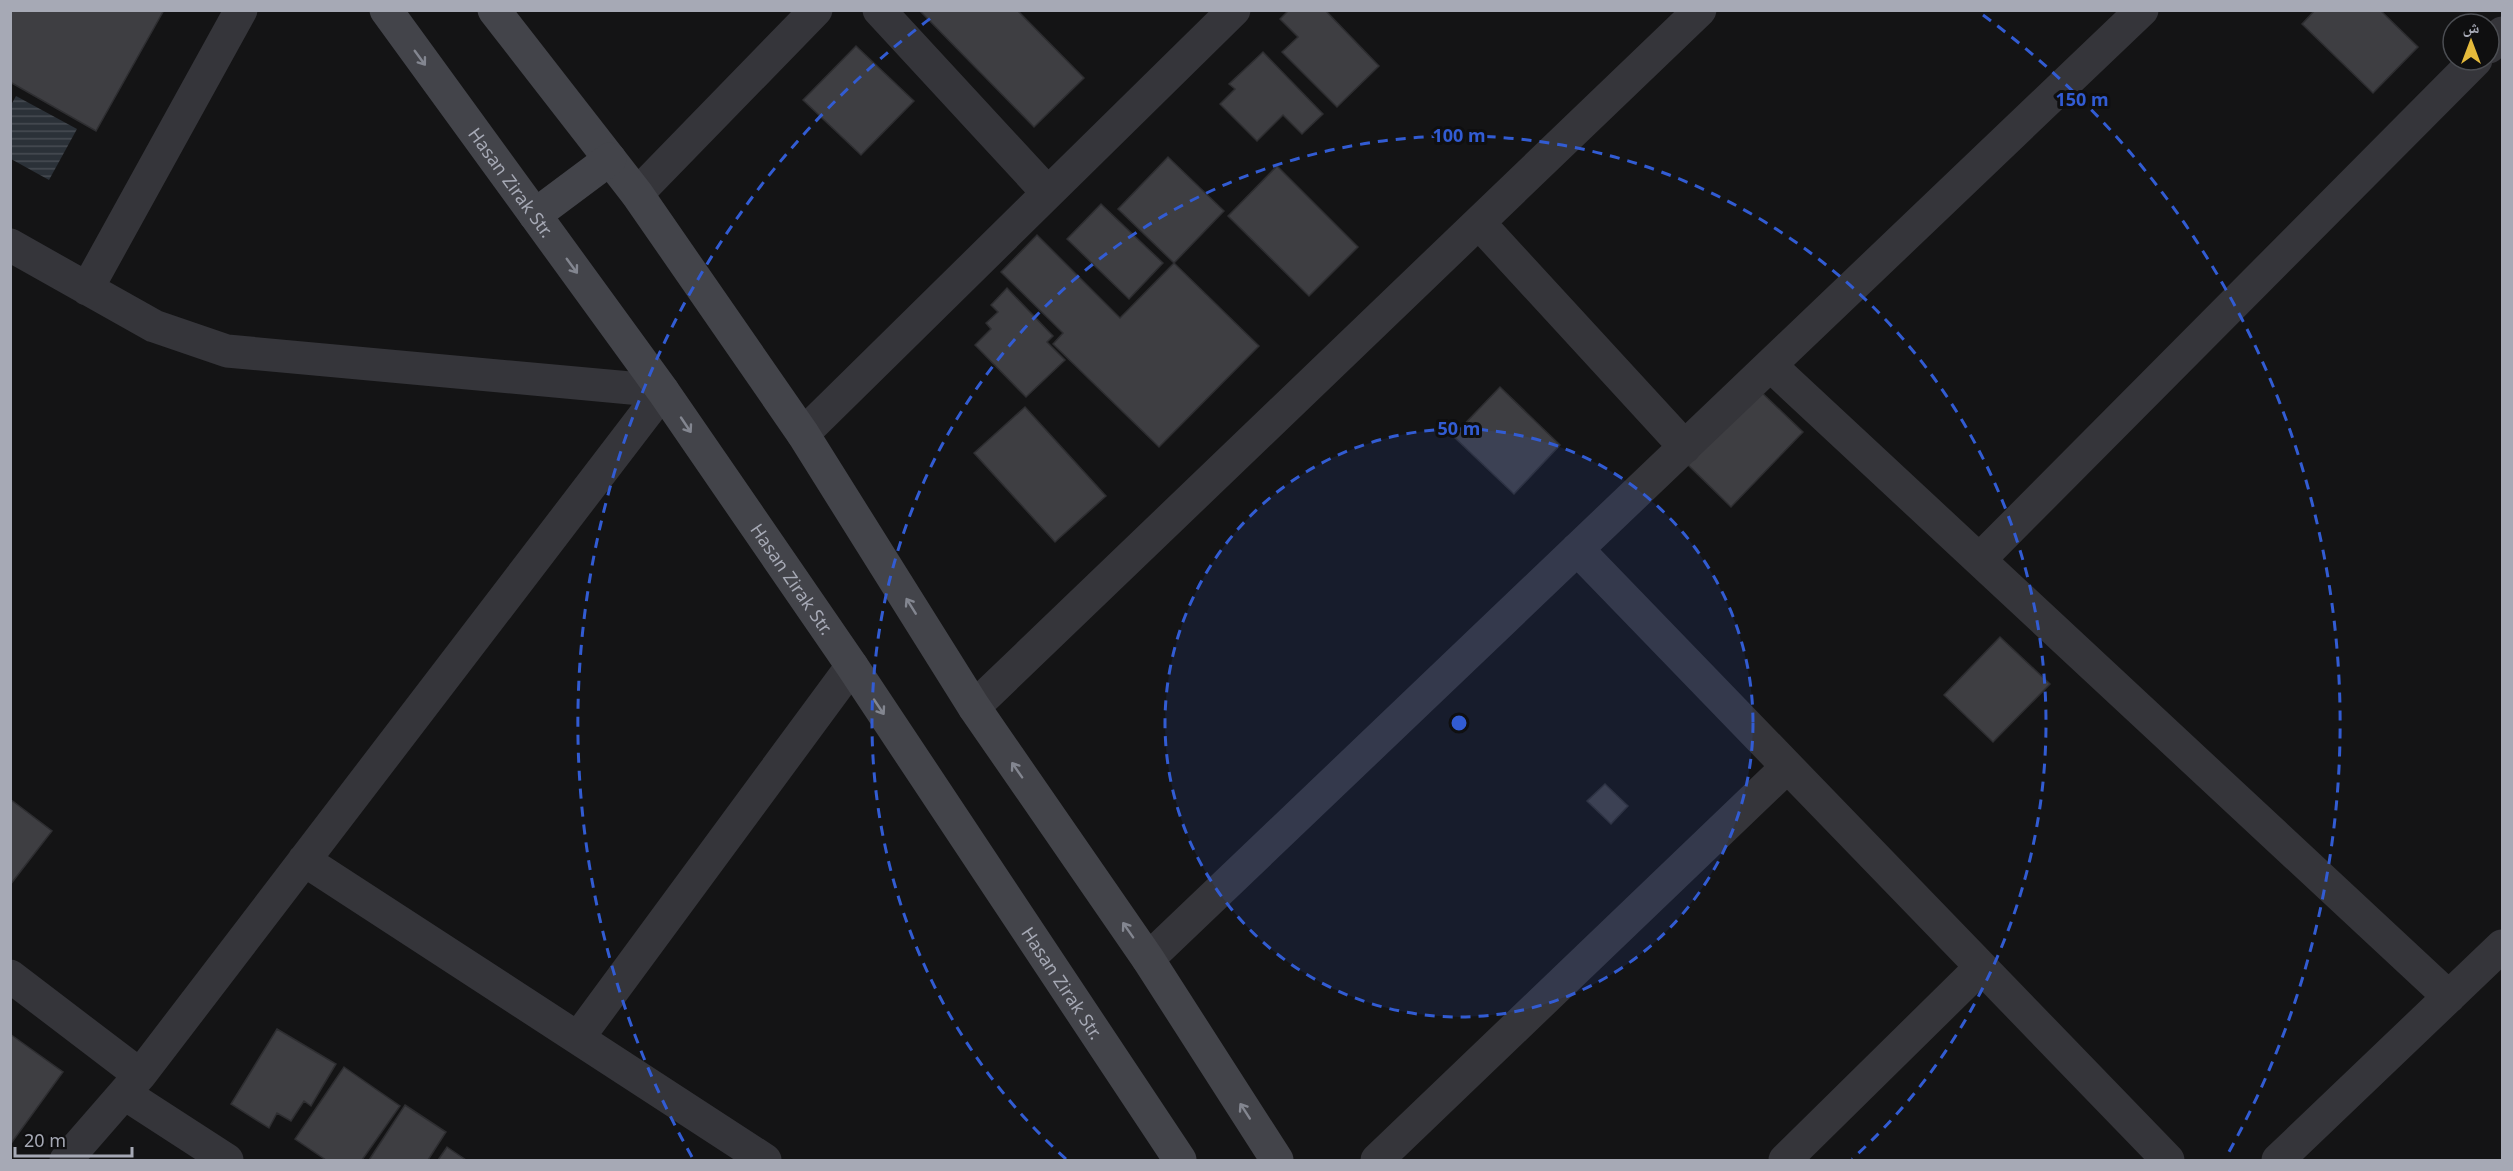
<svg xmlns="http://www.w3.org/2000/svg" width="2513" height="1171" font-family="'Noto Sans','Noto Naskh Arabic',sans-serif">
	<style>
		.water { fill: url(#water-rules) }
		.building { fill: #3e3e42; stroke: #2e2e31; stroke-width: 1.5 }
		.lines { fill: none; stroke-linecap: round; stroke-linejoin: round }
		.minor { stroke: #35353a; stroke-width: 33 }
		.secondary { stroke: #43444a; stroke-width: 33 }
		.oneway { stroke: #838690 }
		.ring { fill: none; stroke: #325cd3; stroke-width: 3; stroke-dasharray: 10 8 }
		.labels { text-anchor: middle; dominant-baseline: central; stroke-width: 6; stroke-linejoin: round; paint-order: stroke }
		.street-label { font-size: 18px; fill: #a6a9b5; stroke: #0f0f10 }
		.centre { fill: #325cd3; stroke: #0f0f10; stroke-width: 3 }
		.ring-label { font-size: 18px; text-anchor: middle; font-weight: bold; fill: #325cd3; stroke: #0f0f10; stroke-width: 6; stroke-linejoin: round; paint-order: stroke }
	</style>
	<defs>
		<pattern id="water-rules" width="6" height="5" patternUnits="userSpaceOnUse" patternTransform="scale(1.5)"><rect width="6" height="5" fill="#2b3138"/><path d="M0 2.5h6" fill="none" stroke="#474c53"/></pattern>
	</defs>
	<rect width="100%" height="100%" fill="#141415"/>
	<!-- water -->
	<path class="water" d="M16 96 77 129 49 180 11 159V105Z"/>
	<!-- building -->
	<path class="building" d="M10 10H164L96 131 10 82Z
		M919 10H1017L1084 78 1034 127Z
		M1289 10H1325L1379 66 1337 107 1282 52 1298 37 1280 19Z
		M2315 10H2380L2418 47 2373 93 2302 24Z
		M856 46 914 101 861 155 803 100Z
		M1263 52 1323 114 1302 134 1283 115 1257 141 1220 104 1235 89 1229 84Z
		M1168 157 1224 211 1174 263 1118 209Z
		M1277 166 1358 247 1309 296 1228 216Z
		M1101 204 1163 263 1129 299 1067 239Z
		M1037 235 1120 318 1174 263 1259 346 1159 447 1053 344 1063 333 1001 272Z
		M1007 288 1053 336 1047 342 1065 360 1026 397 975 345 991 329 986 323 998 312 991 305Z
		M1500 387 1560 445 1514 494 1453 436Z
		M1757 388 1803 432 1731 507 1685 462Z
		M1025 407 1106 496 1055 542 974 453Z
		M2000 637 2050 684 1993 742 1944 695Z
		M1605 784 1628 806 1611 824 1587 801Z
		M10 799 52 831 10 885Z
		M277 1029 336 1064 311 1106 304 1101 291 1121 277 1113 269 1128 231 1104Z
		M10 1034 63 1072 10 1145Z
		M344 1067 400 1106 362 1160H326L295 1139Z
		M405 1105 446 1132 428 1160H369Z
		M447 1147 466 1160H438Z"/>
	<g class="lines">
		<!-- minor -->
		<path class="minor" d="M879 10 1048 193
			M2489 47 2502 33
			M637 194 816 10
			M1479 223 1685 447
			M10 245 154 326 227 351 663 391
			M87 289 241 10
			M1770 365 2449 997
			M803 434 1234 10
			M1577 549 2168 1160
			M1980 559 2476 60
			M974 707 1700 10
			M304 860 765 1160
			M1148 959 2142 10
			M10 976 140 1075
			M578 1038 852 666
			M125 1094 227 1160
			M66 1160 140 1075 663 391
			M1377 1160 1787 767
			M1785 1160 1981 967
			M2278 1160 2502 946"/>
		<!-- secondary -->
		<g class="secondary">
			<path id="s1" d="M386 10 663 391 852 666 1180 1160"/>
			<path d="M494 10 637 194 803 434 974 707 1148 959 1277 1160"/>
			<path d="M535 215 610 159"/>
		</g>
	</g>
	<!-- one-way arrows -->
	<defs><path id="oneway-shaft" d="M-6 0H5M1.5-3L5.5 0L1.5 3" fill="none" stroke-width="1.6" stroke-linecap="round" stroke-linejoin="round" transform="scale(1.5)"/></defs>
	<g class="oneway">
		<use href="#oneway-shaft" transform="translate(420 58) rotate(54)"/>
		<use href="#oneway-shaft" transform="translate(572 266) rotate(54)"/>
		<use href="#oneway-shaft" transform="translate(686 425) rotate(56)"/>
		<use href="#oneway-shaft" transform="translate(911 606) rotate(-122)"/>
		<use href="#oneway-shaft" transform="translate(879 707) rotate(56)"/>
		<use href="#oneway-shaft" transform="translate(1017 770) rotate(-125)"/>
		<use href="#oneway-shaft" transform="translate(1128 930) rotate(-125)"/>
		<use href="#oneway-shaft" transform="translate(1245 1111) rotate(-123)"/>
	</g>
	<!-- distance rings -->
	<circle cx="1459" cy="723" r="294" fill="#325cd3" fill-opacity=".12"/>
	<g class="ring">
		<circle cx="1459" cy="723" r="294"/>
		<path d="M1066 1159A587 587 0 1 1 1852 1159"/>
		<path d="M692 1157A881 881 0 0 1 935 15M1983 15A881 881 0 0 1 2226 1157"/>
	</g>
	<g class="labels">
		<!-- street labels -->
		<g class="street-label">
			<text stroke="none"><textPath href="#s1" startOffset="213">Hasan Zirak Str.</textPath></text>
			<text stroke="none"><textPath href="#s1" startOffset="699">Hasan Zirak Str.</textPath></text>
			<text stroke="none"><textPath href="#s1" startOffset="1185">Hasan Zirak Str.</textPath></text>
		</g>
	</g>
	<circle cx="1459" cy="723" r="9" class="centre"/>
	<g class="ring-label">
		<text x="2082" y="106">150 m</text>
		<text x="1459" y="142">100 m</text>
		<text x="1459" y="435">50 m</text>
	</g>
	<!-- border -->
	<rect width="2513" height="1171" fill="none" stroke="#a6a9b5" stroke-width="24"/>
	<!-- north arrow -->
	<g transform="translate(2471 42)"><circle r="28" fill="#0f0f10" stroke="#4b4d52" stroke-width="1.5"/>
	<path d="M0-4.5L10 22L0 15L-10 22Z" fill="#e5ba3b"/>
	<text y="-9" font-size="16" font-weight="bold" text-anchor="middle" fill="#a6a9b5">ش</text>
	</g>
	<!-- scale -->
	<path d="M15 1147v9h117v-9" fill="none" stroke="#a6a9b5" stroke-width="3"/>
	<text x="24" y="1147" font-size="18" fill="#a6a9b5" stroke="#0f0f10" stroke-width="4.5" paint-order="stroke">20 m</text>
</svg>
